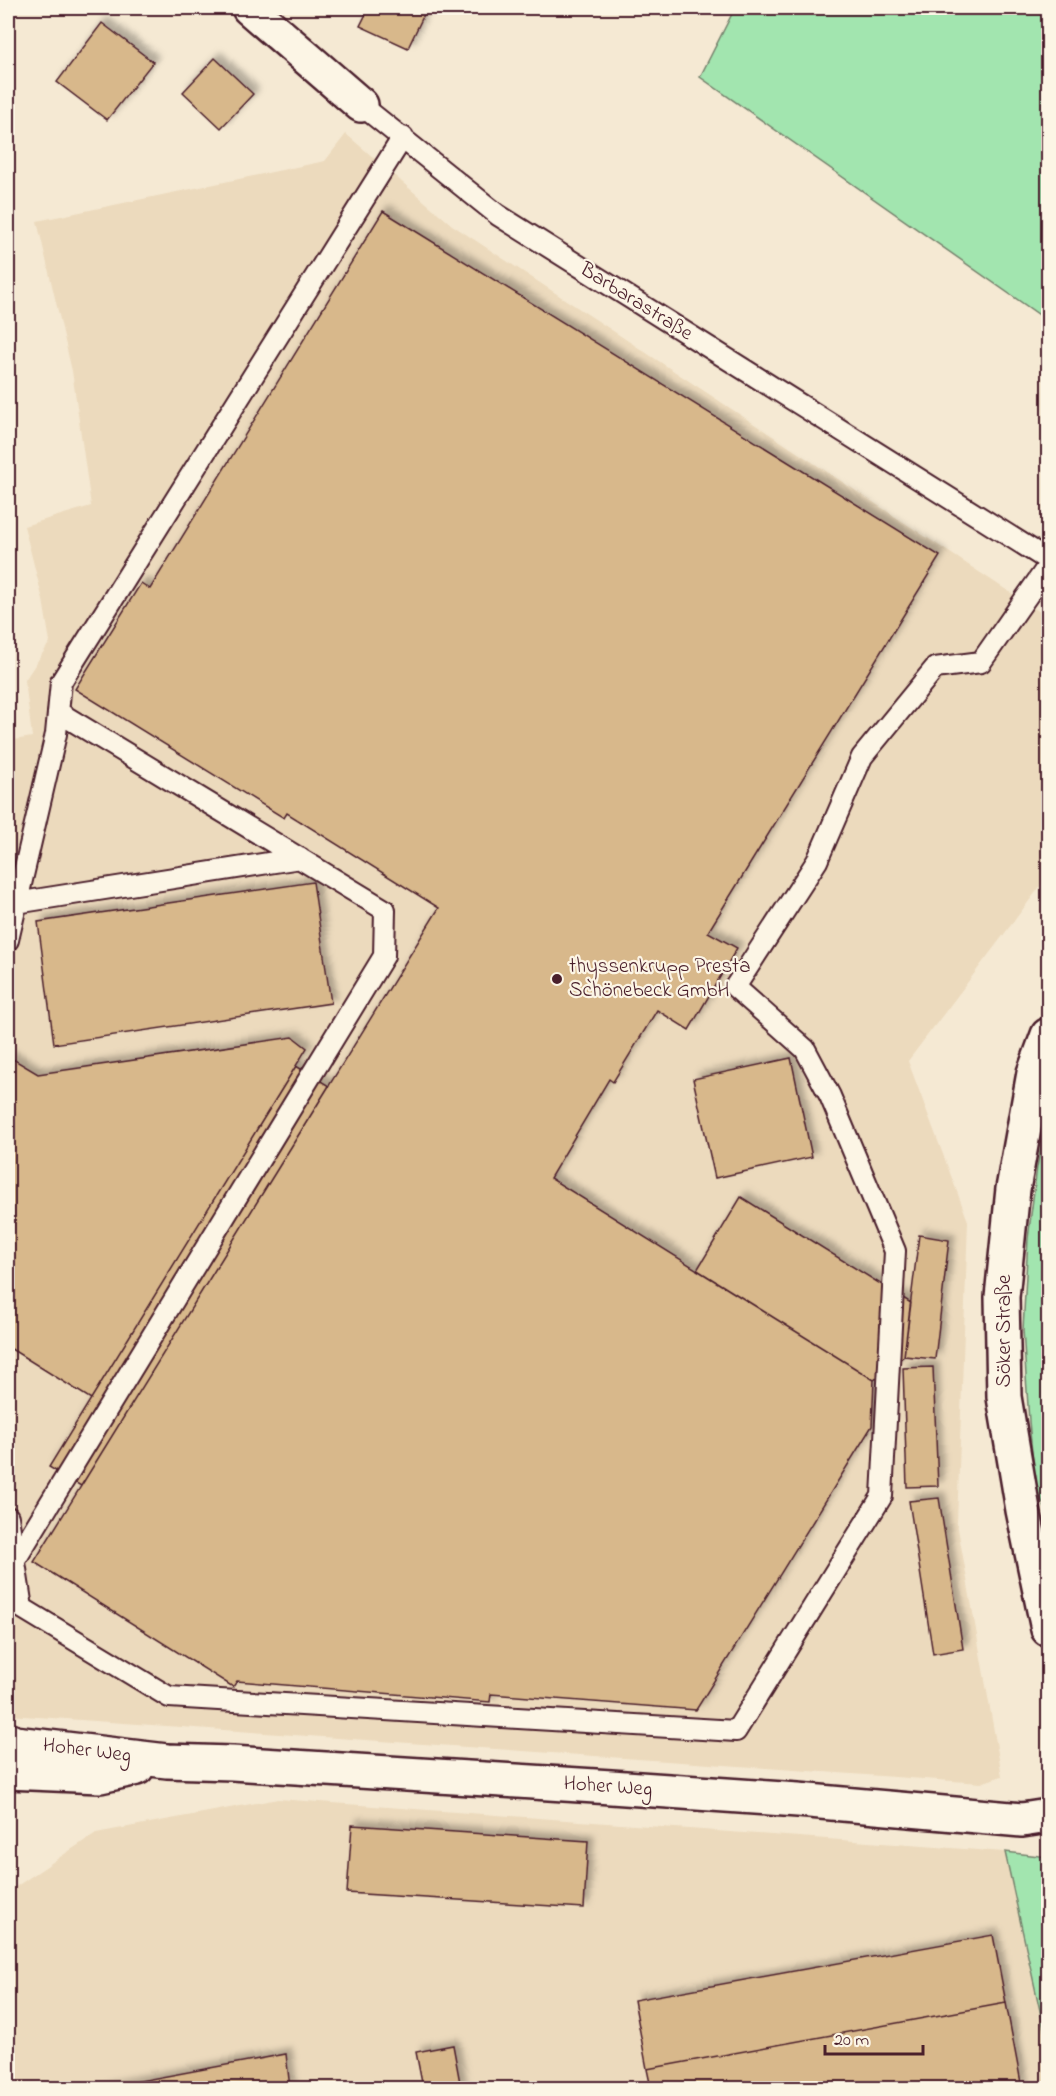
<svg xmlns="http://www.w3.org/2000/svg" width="1056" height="2096" font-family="'Indie Flower',sans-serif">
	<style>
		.built { fill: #ecdabd }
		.green { fill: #a2e5af; stroke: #76826d; stroke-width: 1.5 }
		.building { fill: #d8b88b; stroke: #4a1f2b; stroke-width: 1.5; filter: url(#shadow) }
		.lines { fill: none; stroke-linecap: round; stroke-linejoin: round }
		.lane-casing { stroke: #4a1f2b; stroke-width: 24 }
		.street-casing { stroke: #4a1f2b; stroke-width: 38 }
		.secondary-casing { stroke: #4a1f2b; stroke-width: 38 }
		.lane { stroke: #fcf5e5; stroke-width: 20 }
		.street { stroke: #fcf5e5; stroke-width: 33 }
		.secondary { stroke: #fcf5e5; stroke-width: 33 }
		.poi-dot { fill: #4a1f2b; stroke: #fcf5e5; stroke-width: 2 }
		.labels { text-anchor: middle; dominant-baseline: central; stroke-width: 4.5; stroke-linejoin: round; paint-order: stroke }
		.street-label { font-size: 21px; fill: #4a1f2b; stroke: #fcf5e5 }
		.poi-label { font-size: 21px; fill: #4a1f2b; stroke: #fcf5e5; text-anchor: start }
	</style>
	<defs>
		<filter id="shadow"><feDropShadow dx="5.5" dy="-5.5" stdDeviation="3" flood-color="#0004"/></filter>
	</defs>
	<rect width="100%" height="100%" fill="#f5e9d3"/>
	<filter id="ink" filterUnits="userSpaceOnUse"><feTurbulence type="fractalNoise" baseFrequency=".0167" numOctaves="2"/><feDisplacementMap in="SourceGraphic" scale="12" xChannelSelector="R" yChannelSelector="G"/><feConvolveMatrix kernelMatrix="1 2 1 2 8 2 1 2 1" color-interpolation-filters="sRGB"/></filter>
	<g filter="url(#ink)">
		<!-- built -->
		<path class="built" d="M346 134 452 225 1040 612 1048 607V876L908 1061 968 1221 957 1523 1002 1776 981 1783 9 1715 8 1713V741L32 737 25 680 50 642 43 600 24 526 91 506 72 371 37 221 325 161Z
			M278 1799 1005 1852 1048 2047V2088H8V1892L96 1833Z"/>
		<!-- green -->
		<path class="green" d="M735 8H1048V321L700 77Z
			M1048 1111V1515L1035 1485 1029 1421 1023 1330 1028 1239 1037 1167Z
			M1005 1852 1048 1857V2047Z"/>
		<!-- building -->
		<path class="building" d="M369 8H427L408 48 360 26Z
			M102 23 153 62 107 120 57 82Z
			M215 58 253 94 221 128 183 92Z
			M383 211 940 556 708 932 737 948 689 1030 657 1010 613 1082 609 1079 550 1178 874 1380 872 1426 696 1710 491 1694 490 1702 237 1681 233 1687 34 1562 439 908 287 813 284 818 75 689 141 583 150 589Z
			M313 882 331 1003 54 1044 38 922Z
			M293 1037 307 1048 91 1399 8 1347V1056L38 1074Z
			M791 1058 812 1157 715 1178 693 1079Z
			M296 1066 329 1086 81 1486 49 1467Z
			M741 1197 911 1303 904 1356 874 1380 697 1270Z
			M919 1235 949 1240 935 1359 904 1356Z
			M933 1367 938 1486 907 1487 903 1368Z
			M939 1498 963 1649 933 1654 909 1501Z
			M352 1825 588 1841 584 1908 347 1893Z
			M993 1935 1006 2003 647 2069 634 2000Z
			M1006 2003 1022 2088H651L647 2069Z
			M453 2045 461 2088H423L416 2052Z
			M286 2054 290 2088H102Z"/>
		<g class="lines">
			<!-- lane casing -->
			<g class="lane-casing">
				<path id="lane" d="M361 105 498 215 1048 560
					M16 903 300 858
					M8 940 56 734 61 682 403 137
					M8 1517 22 1608 169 1697 736 1731 882 1496 895 1251 830 1096 805 1049 735 987 817 861 862 757 935 668 981 662 1048 566
					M14 1562 384 956 385 910 58 712"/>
			</g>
			<!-- street casing -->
			<g class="street-casing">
				<path id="street" d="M249 8 361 105"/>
			</g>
			<!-- secondary casing -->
			<g class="secondary-casing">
				<path id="secondary" d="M1048 1035 1034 1073 1013 1189 1002 1297 1004 1397 1023 1510 1048 1629
					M8 1740 15 1743 167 1761 232 1763 611 1787 798 1800 1022 1820 1048 1816
					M8 1772 100 1776 137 1768"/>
			</g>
			<!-- lane -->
			<use href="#lane" class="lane"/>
			<!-- street -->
			<use href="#street" class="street"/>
			<!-- secondary -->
			<use href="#secondary" class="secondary"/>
		</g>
	</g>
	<!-- markers -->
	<circle class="poi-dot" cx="557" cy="979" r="6"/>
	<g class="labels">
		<!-- street labels -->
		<g class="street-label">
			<text transform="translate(636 302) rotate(32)">Barbarastraße</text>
			<text transform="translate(1005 1331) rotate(-90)">Söker Straße</text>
			<text transform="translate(87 1751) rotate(7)">Hoher Weg</text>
			<text transform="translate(608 1787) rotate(4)">Hoher Weg</text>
		</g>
		<!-- poi labels -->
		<g class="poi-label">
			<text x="569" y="967">thyssenkrupp Presta<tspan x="569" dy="24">Schönebeck GmbH</tspan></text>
		</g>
	</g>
	<!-- margin -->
	<rect width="1056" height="2096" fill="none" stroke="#fcf5e5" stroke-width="30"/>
	<rect x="15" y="15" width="1026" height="2066" fill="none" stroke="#4a1f2b" stroke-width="2" filter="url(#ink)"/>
	<!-- scale -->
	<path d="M825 2045v9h98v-9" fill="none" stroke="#4a1f2b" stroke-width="3"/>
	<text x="834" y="2045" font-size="18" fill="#4a1f2b" stroke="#fcf5e5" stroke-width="4.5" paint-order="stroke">20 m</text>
</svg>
